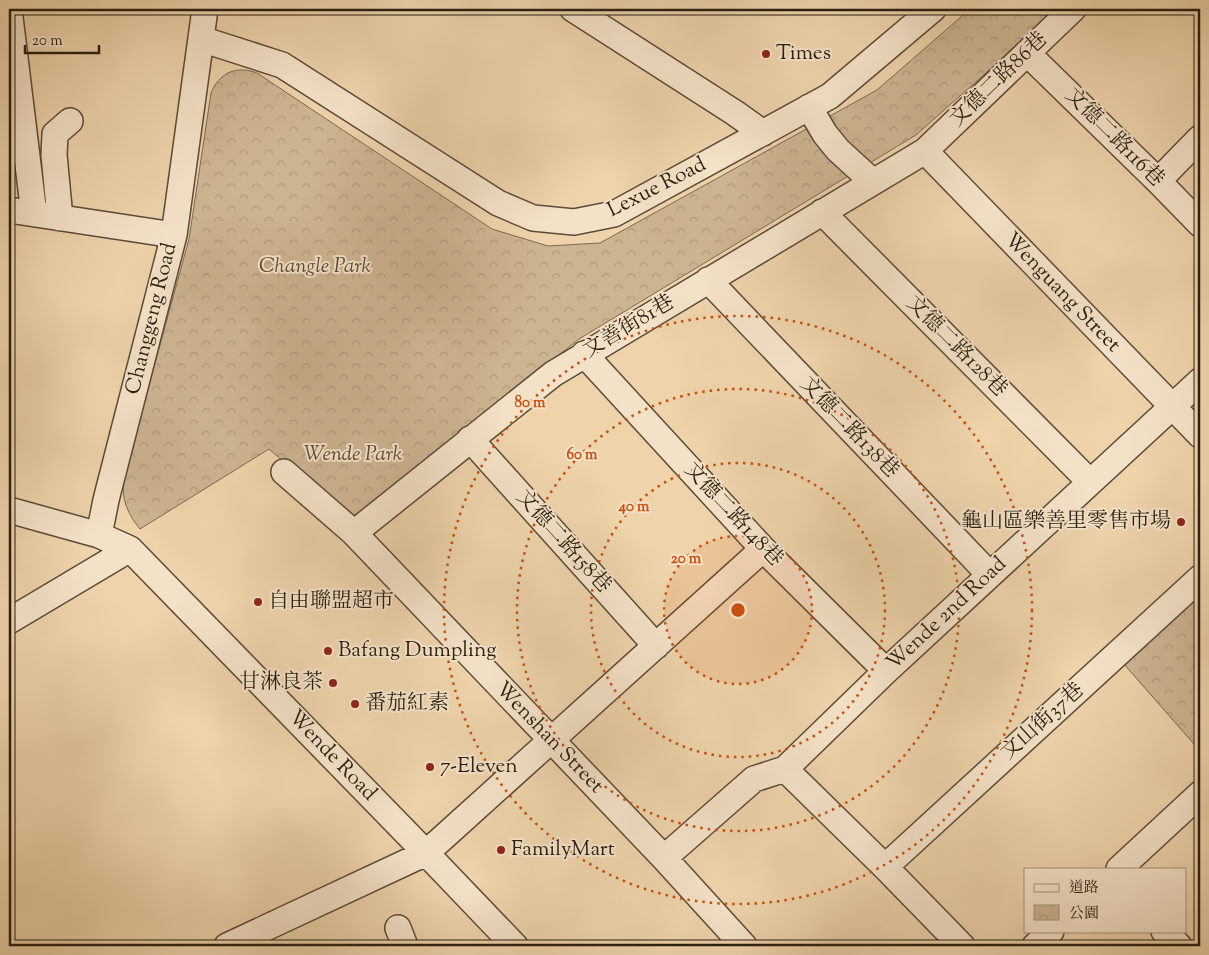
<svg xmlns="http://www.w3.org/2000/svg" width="1209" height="955" font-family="'Sorts Mill Goudy','Noto Serif TC',serif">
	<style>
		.park { fill: url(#park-crowns); stroke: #7b6a50 }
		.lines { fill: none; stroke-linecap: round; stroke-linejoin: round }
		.minor-casing { stroke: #5a4c37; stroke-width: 28 }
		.minor { stroke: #f4e2c8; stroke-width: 25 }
		.ring { fill: none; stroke: #cb500d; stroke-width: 2.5; stroke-dasharray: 2.5 5 }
		.poi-dot { fill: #8f2418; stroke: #f4e2c8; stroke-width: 2 }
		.labels { text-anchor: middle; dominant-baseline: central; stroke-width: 4; stroke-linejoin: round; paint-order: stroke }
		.poi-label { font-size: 21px; fill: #291f10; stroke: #f4e2c8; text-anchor: start }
		.street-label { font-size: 21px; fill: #291f10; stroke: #f4e2c8 }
		.park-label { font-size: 21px; font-style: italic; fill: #5a4c37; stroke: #f4e2c8 }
		.centre { fill: #cb500d; stroke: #f4e2c8; stroke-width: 2.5 }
		.ring-label { font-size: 15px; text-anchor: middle; font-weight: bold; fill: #cb500d; stroke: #f4e2c8; stroke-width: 4; stroke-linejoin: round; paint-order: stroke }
	</style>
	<defs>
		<pattern id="park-crowns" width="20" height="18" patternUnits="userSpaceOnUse" patternTransform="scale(1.25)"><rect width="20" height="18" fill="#cdb491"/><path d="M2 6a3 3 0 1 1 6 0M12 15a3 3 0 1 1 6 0" fill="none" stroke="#b09a7c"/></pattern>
	</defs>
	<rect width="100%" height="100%" fill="#eed3ab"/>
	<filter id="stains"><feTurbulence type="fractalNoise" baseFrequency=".004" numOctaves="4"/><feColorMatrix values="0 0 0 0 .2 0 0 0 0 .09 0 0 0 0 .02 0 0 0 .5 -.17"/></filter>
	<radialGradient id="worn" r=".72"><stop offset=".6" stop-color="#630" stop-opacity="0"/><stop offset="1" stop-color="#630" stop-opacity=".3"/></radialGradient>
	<!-- park -->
	<path class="park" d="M970 9H1058L916 135 579 339 351 520 269 449 140 529C126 512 121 497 124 476L189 239 211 93C219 73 236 65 257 73L492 229 548 246 600 243 877 90Z
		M1200 591V751L1123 663Z"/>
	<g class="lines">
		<!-- minor casing -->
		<g class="minor-casing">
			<path id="minor" d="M9 9 34 214
				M573 9 735 113 763 133
				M201 39 282 65 498 203 533 218 574 222 614 214 830 96 933 9
				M1027 53 1158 181 1200 224
				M809 107 825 134 838 150 873 182
				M925 151 1200 435
				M1158 181 1200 138
				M9 210 174 235
				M822 212 1090 482
				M60 218 54 155 55 134 70 121
				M708 280 990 575
				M584 354 763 549 886 671
				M470 439 656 646
				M284 472 354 533 664 858 744 946
				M9 510 99 535 130 549 426 853 515 946
				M354 533 553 374 925 151 1073 9
				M99 535 106 500 174 235 205 9
				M9 621 130 549
				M785 769 885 867 962 946
				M664 858 754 779 785 769 886 671 1200 381
				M885 867 1200 578
				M1119 869 1200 794
				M398 928 405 946
				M1164 931 1179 946
				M227 946 426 853 763 549
				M1035 946 1051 931"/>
		</g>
		<!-- minor -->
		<use href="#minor" class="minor"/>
	</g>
	<!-- distance rings -->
	<circle cx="738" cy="610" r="74" fill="#cb500d" fill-opacity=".12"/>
	<g class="ring">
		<circle cx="738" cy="610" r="74"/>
		<circle cx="738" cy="610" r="147"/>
		<circle cx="738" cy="610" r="221"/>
		<circle cx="738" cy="610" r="294"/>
	</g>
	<!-- markers -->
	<g class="poi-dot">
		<circle cx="766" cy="54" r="5"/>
		<circle cx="1181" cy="522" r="5"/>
		<circle cx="258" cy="602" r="5"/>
		<circle cx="328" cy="651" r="5"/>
		<circle cx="333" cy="683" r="5"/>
		<circle cx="355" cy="704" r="5"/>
		<circle cx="430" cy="767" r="5"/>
		<circle cx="501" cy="850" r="5"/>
	</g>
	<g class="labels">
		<!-- poi labels -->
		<g class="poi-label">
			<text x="776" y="54">Times</text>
			<text x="1171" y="522" text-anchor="end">龜山區樂善里零售市場</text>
			<text x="268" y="602">自由聯盟超市</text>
			<text x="338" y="651">Bafang Dumpling</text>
			<text x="323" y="683" text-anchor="end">甘淋良茶</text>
			<text x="365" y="704">番茄紅素</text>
			<text x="440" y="767">7-Eleven</text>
			<text x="511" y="850">FamilyMart</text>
		</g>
		<!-- street labels -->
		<g class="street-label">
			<text transform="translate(999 80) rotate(-44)">文德二路86巷</text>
			<text transform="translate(1114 138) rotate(45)">文德二路116巷</text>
			<text transform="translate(657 188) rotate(-27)">Lexue Road</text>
			<text transform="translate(1062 293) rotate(46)">Wenguang Street</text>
			<text transform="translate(152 319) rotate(-76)">Changgeng Road</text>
			<text transform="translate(629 327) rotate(-31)">文善街81巷</text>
			<text transform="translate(956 347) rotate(45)">文德二路128巷</text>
			<text transform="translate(849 428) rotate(46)">文德二路138巷</text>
			<text transform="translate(733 515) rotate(47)">文德二路148巷</text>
			<text transform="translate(563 542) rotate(48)">文德二路158巷</text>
			<text transform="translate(947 614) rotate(-43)">Wende 2nd Road</text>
			<text transform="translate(1043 722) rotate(-42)">文山街37巷</text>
			<text transform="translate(549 738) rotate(46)">Wenshan Street</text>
			<text transform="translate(332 756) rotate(46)">Wende Road</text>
		</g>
		<!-- park labels -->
		<g class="park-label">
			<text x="315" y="267">Changle Park</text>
			<text x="353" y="455">Wende Park</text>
		</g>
	</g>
	<circle cx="738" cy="610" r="8" class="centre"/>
	<g class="ring-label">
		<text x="530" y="407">80 m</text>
		<text x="582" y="459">60 m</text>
		<text x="634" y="511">40 m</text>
		<text x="686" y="563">20 m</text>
	</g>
	<!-- margin -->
	<rect width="1209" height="955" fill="none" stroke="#eed3ab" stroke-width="30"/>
	<rect x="10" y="10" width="1189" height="935" fill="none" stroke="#291f10" stroke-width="2.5"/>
	<rect x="15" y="15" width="1179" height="925" fill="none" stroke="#291f10"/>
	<!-- legend -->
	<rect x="1024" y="868" width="162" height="65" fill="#f4e2c8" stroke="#a3947e"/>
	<rect x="1034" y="884" width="25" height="8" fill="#f4e2c8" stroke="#a3947e"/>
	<text x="1069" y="892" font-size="15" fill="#291f10">道路</text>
	<rect x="1034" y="905" width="25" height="15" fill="url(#park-crowns)" stroke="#a3947e"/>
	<text x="1069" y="918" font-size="15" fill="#291f10">公園</text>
	<!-- scale -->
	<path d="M25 45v8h74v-8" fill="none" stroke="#291f10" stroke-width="2.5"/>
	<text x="32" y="45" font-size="15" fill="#291f10" stroke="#f4e2c8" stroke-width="4" paint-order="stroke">20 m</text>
	<rect width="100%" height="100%" filter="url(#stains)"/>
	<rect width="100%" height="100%" fill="url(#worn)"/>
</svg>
